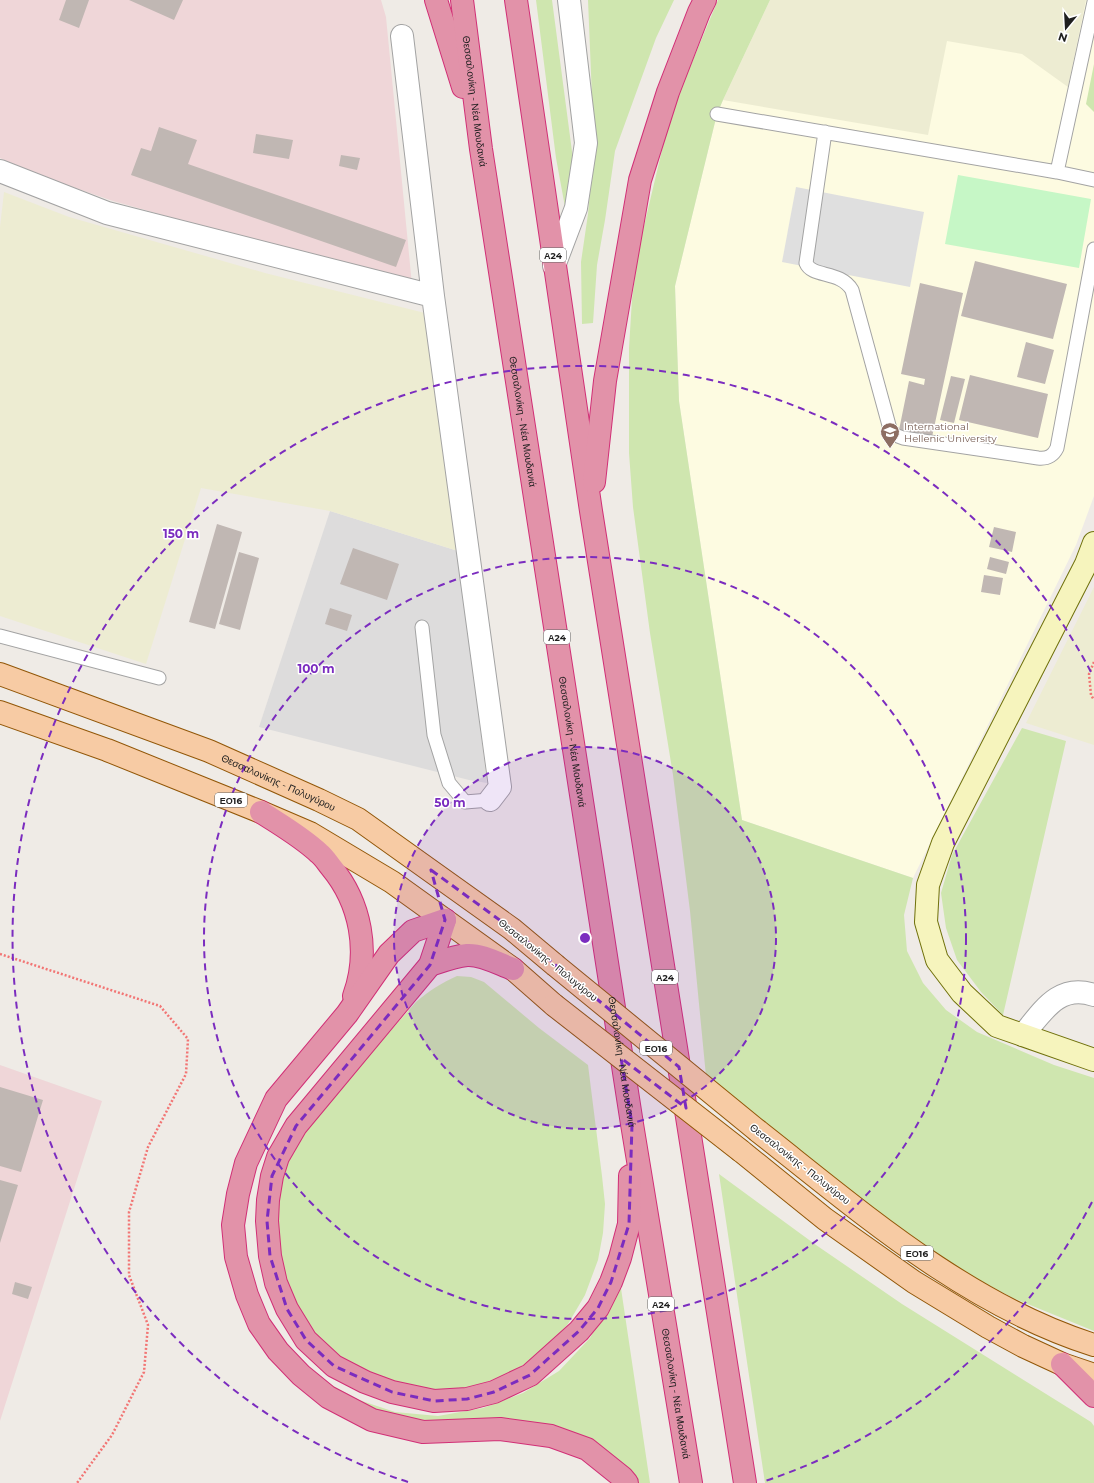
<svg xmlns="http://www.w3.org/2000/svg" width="1094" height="1483" font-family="Montserrat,sans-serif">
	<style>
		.residential { fill: #dddcdc }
		.commercial { fill: #efd6d8 }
		.education { fill: #fdfbe1 }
		.farmland { fill: #edecd2 }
		.grass { fill: #cfe6af }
		.park { fill: #c6f7c6 }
		.parking { fill: #dfdfdf }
		.building { fill: #c0b7b3 }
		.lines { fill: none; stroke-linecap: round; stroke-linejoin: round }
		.lane-casing { stroke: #a3a3a3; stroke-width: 15 }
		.street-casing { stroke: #a3a3a3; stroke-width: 24 }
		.secondary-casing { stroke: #70710b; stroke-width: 24 }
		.primary-casing { stroke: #925708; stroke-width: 24 }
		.highway-casing { stroke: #d12f76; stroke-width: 24 }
		.path { stroke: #f27574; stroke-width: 2.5; stroke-dasharray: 2 2; stroke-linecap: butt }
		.lane { stroke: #fff; stroke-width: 13 }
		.street { stroke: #fff; stroke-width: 22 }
		.secondary { stroke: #f6f4bd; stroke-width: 22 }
		.primary { stroke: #f7cba4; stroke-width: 22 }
		.highway { stroke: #e292a9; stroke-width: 22 }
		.primary-bridge-casing { stroke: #925708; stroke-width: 24; stroke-linecap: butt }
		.primary-bridge { stroke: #f7cba4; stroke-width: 22 }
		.marked { fill: none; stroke: #7b2cbf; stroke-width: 3; stroke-dasharray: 8 5; stroke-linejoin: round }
		.ring { fill: none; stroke: #7b2cbf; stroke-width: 2; stroke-dasharray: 7 5 }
		.labels { text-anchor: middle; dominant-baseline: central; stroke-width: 3; stroke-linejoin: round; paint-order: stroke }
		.shield { fill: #fff; stroke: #626262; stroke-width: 1 }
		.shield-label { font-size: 9px; font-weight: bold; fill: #1f1f1f }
		.street-label { font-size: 10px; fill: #1f1f1f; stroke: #fff }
		.education-label { font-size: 10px; fill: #785e54; stroke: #fff; text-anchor: start }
		.centre { fill: #7b2cbf; stroke: #fff; stroke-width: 2 }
		.ring-label { font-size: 12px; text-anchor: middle; font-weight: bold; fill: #7b2cbf; stroke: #fff; stroke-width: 3; stroke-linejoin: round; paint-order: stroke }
	</style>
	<rect width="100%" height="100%" fill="#efebe6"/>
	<!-- residential -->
	<path class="residential" d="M330 511 458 551 487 783 469 780 259 727Z"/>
	<!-- commercial -->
	<path class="commercial" d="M0 0H381L386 17 412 285 113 201 26 171 0 158Z
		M0 1065 102 1101 0 1421Z"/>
	<!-- education -->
	<path class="education" d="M770 0H1094V496L1076 545 913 878 742 820 679 401 675 286 717 114 723 100Z"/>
	<!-- farmland -->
	<path class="farmland" d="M770 0H1086L1068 87 1022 54 947 41 928 135 723 100Z
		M4 192 69 217 265 273 425 313 458 551 330 511 201 488 146 664 0 616V227Z
		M1094 587V745L1026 723Z"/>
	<!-- grass -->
	<path class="grass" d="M536 0H552L573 159 565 207 556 158Z
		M588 0H674L656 38 615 151 605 220 597 265 593 323 582 324 581 262 588 214 594 146Z
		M718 0H770L723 100 717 114 675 286 679 401 742 820 913 878 904 915 907 951 923 983 946 1010 977 1032 1054 1065 1094 1078V1331L1013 1298 953 1266 901 1234 706 1076 690 911 673 775 650 633 633 507 629 453V348L632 299 639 247 663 146 677 98Z
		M1094 64V112L1086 104Z
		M1022 728 1066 741 1003 1015 981 992 957 960 946 928 941 893 952 855Z
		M457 976 471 977 484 982 539 1028 588 1065 602 1176 605 1204 603 1233 598 1260 585 1295 568 1324 544 1352 512 1372 477 1386 438 1393 400 1390 314 1344 280 1290 276 1186 300 1137 341 1087 416 1002C429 991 441 983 457 976Z
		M719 1174 816 1245 902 1304 1091 1422 1094 1426V1483H765Z
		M619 1275 650 1483H629L562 1435 429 1427 355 1410 328 1383 359 1400 395 1412 438 1416 483 1408 523 1393 559 1371 590 1338 608 1305Z"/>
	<!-- park -->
	<path class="park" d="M958 175 1091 199 1079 268 945 244Z"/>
	<!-- parking -->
	<path class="parking" d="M796 187 924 212 910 287 782 262Z"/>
	<!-- building -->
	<path class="building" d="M66 0H89L79 28 59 20Z
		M129 0H183L174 20Z
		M159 127 197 140 188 164 406 240 396 267 131 175 141 148 151 151Z
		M256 134 293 140 289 159 253 153Z
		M341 155 360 158 357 170 339 166Z
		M975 261 1067 284 1053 339 961 316Z
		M920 283 963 293 932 437 899 430 909 381 924 385 925 379 901 374Z
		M1026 342 1054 350 1045 384 1017 377Z
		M970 375 1048 394 1038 438 959 420Z
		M951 376 965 379 954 423 940 420Z
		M217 524 242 532 215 629 189 622Z
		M994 527 1016 532 1012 552 989 547Z
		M353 548 399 564 387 600 340 584Z
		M239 552 259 558 240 630 219 624Z
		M990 557 1009 562 1006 574 987 569Z
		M984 575 1003 578 1000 595 981 592Z
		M330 608 352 615 347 631 325 624Z
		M0 1087 43 1100 21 1172 0 1166Z
		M0 1180 18 1185 0 1243Z
		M15 1282 32 1287 28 1299 12 1294Z"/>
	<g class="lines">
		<!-- lane casing -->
		<g class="lane-casing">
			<path id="lane" d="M717 114 1057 172 1094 180
				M825 132 806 263C812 278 840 270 852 290L890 429 895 435 903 438 1038 458C1048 459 1053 456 1057 448L1094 249
				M1057 172 1094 2
				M422 627 434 735 449 783 465 802 490 800
				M0 636 159 678"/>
		</g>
		<!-- street casing -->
		<g class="street-casing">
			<path id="street" d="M0 171 107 213 433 296 402 36
				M554 266 576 208 586 143 569 0
				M433 296 500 787 490 800
				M1023 1035C1043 1011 1059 983 1094 995"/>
		</g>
		<!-- secondary casing -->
		<g class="secondary-casing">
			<path id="secondary" d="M1094 543 1086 564 943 843 928 885 926 922 937 960 962 993 997 1026 1094 1060"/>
		</g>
		<!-- primary casing -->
		<g class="primary-casing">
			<g id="primary">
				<path id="s1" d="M0 674 209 751 319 800 358 819 512 929 555 965"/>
				<path d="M0 712 107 750 261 812 310 833 392 882 513 969 554 1005"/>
				<path d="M758 1131C861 1212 967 1305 1094 1345"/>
				<path d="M741 1151 825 1219 914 1282 988 1327 1023 1346 1062 1364 1094 1375"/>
			</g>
		</g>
		<!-- highway casing -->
		<g class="highway-casing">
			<g id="highway">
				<path d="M436 0 463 87"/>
				<path id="s2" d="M462 0 481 149 632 1124 691 1483"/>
				<path d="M516 0 591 511 745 1483"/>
				<path d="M594 482 605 381 640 180 668 92 699 12 705 0"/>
				<path d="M261 812C281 825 302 837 319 853 324 857 327 862 331 867 361 903 370 952 354 996"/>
				<path d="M445 920 430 965 296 1126 278 1157 272 1176 268 1200 267 1221 270 1256 276 1283 287 1309 306 1340 334 1366 365 1382 392 1392 434 1401 467 1399 494 1392 530 1375 579 1331 598 1308 611 1282 620 1258 629 1224 630 1176"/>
				<path d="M445 920 413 931 389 954 347 1014 276 1099 246 1163 238 1194 233 1225 236 1257 247 1295 259 1324 278 1351 301 1375 328 1397 372 1420 423 1432 500 1429 551 1436 587 1449 622 1477 627 1483"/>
				<path d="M430 965C442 961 455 956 467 955 482 954 499 964 513 969"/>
				<path d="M1062 1364 1094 1396"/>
			</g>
		</g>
		<!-- path -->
		<path class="path" d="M1094 662 1089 674 1091 695 1094 700
			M0 954 160 1006 188 1039 186 1074 148 1147 129 1212V1275L148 1325 144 1372 112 1435 77 1483"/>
		<!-- lane -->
		<use href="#lane" class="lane"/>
		<!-- street -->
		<use href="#street" class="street"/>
		<!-- secondary -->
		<use href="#secondary" class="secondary"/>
		<!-- primary -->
		<use href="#primary" class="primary"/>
		<!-- highway -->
		<use href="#highway" class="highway"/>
		<!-- primary-bridge casing -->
		<g class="primary-bridge-casing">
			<path id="primary-bridge" d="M555 965 758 1131
				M554 1005 741 1151"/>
		</g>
		<!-- primary-bridge -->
		<use href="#primary-bridge" class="primary-bridge"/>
	</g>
	<!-- marked area -->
	<path class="marked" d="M431 870 512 929 679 1067 686 1108 621 1058 632 1124 629 1224 611 1282 598 1308 579 1331 530 1375 494 1392 467 1399 434 1401 392 1392 334 1366 306 1340 287 1309 270 1256 267 1221 272 1176 296 1126 430 965 445 920Z"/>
	<!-- distance rings -->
	<circle cx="585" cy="938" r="191" fill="#7b2cbf" fill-opacity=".12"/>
	<g class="ring">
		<circle cx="585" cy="938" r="191"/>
		<circle cx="585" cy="938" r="381"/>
		<path d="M1092 1202A572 572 0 0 1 762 1482M408 1482A572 572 0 1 1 1092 674"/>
	</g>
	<!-- icons -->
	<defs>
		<g id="university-pin" transform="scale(1)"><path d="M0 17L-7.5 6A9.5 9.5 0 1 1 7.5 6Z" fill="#8d6e63" stroke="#fff"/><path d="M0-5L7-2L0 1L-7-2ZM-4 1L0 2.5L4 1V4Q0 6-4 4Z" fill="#fff"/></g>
	</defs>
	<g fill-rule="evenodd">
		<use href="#university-pin" x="890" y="432"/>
	</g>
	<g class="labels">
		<!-- shield labels -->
		<g class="shield">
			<rect x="540" y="248" width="26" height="14" rx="3"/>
			<rect x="544" y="630" width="26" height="14" rx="3"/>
			<rect x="215" y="793" width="32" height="14" rx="3"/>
			<rect x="652" y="970" width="26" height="14" rx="3"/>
			<rect x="640" y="1041" width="32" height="14" rx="3"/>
			<rect x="901" y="1246" width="32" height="14" rx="3"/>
			<rect x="648" y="1297" width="26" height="14" rx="3"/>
		</g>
		<g class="shield-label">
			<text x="553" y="255">Α24</text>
			<text x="557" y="637">Α24</text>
			<text x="231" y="800">ΕΟ16</text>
			<text x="665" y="977">Α24</text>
			<text x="656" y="1048">ΕΟ16</text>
			<text x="917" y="1253">ΕΟ16</text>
			<text x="661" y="1304">Α24</text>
		</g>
		<!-- street labels -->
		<g class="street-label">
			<text stroke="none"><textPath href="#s2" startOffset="102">Θεσσαλονίκη - Νέα Μουδανιά</textPath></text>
			<text stroke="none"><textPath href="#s2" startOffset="426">Θεσσαλονίκη - Νέα Μουδανιά</textPath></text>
			<text stroke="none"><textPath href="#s2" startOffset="750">Θεσσαλονίκη - Νέα Μουδανιά</textPath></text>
			<text stroke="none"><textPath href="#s1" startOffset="299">Θεσσαλονίκης - Πολυγύρου</textPath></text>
			<text transform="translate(548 960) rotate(39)">Θεσσαλονίκης - Πολυγύρου</text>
			<text stroke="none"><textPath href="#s2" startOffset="1074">Θεσσαλονίκη - Νέα Μουδανιά</textPath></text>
			<text transform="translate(800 1164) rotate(38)">Θεσσαλονίκης - Πολυγύρου</text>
			<text stroke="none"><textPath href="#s2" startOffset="1410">Θεσσαλονίκη - Νέα Μουδανιά</textPath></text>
		</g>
		<!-- education labels -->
		<g class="education-label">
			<text x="904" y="426">International<tspan x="904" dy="12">Hellenic University</tspan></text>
		</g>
	</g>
	<circle cx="585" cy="938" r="6" class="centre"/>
	<g class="ring-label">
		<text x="181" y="538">150 m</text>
		<text x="316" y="673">100 m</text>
		<text x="450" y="807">50 m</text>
	</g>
	<!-- north arrow -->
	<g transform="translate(1066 28) rotate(198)" stroke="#ffffff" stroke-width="3" paint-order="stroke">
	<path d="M0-3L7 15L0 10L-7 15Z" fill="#1f1f1f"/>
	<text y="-6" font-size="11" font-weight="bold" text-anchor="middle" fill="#1f1f1f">N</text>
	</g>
</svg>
